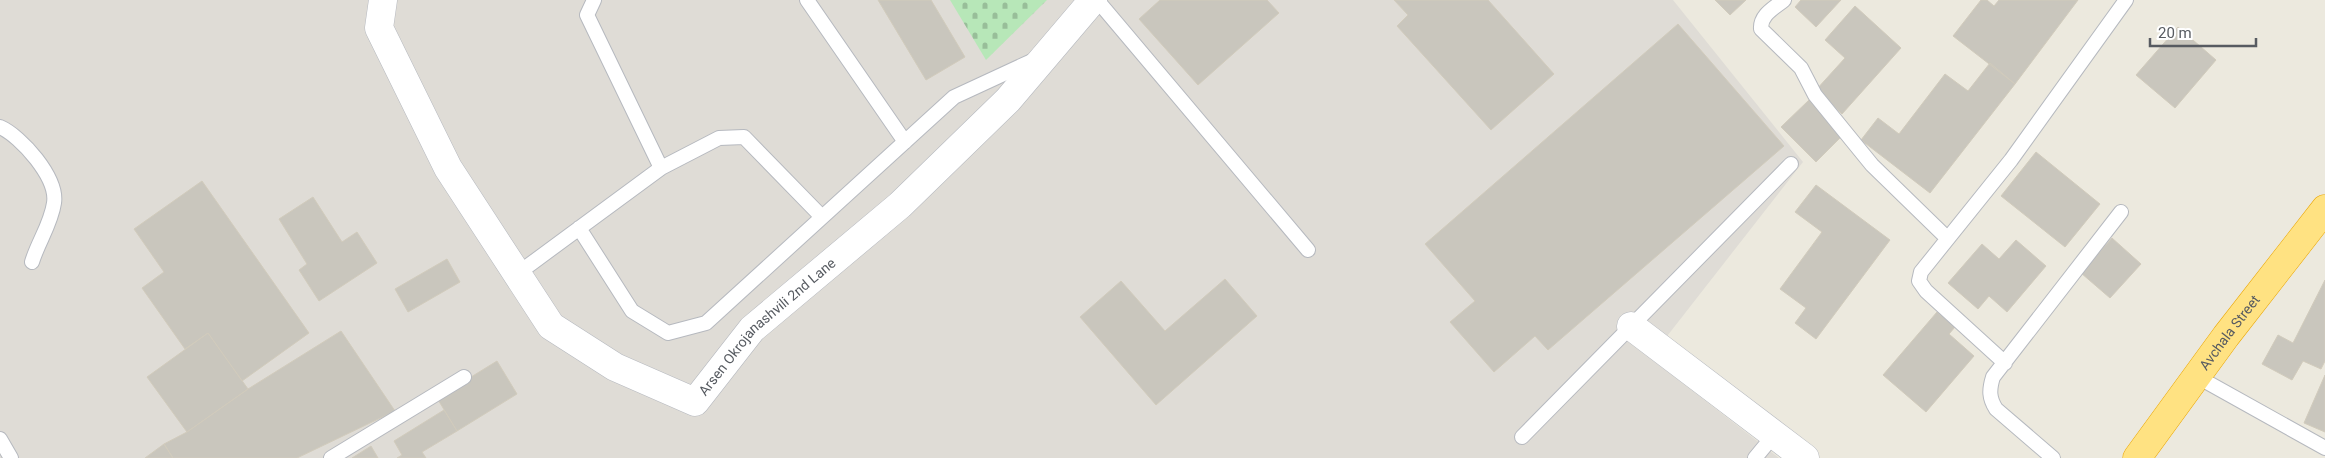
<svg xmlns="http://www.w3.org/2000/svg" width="2325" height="458" font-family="Roboto,sans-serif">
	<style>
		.industrial { fill: #dfdcd6 }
		.cemetery { fill: url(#cemetery-stones) }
		.building { fill: #c9c6bd; stroke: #d1cbbc }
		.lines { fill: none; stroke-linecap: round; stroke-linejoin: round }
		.lane-casing { stroke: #b6b9bf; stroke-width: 16 }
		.street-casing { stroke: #b6b9bf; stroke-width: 29 }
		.highway-casing { stroke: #eaa500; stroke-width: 29 }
		.lane { stroke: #fff; stroke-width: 14 }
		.street { stroke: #fff; stroke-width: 28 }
		.highway { stroke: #ffe282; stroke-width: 28 }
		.labels { text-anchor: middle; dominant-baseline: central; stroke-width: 5; stroke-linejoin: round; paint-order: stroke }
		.street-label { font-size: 14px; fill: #575b61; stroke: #fff }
	</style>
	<defs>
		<pattern id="cemetery-stones" width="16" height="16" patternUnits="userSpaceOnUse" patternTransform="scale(1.25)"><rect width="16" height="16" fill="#b7e7b8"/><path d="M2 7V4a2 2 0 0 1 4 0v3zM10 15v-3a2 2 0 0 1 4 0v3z" fill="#98be99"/></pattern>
	</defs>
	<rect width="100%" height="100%" fill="#ece9de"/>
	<!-- industrial -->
	<path class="industrial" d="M0 0H1673L1803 162 1650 358 1779 458H0Z"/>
	<!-- cemetery -->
	<path class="cemetery" d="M950 0H1047L986 60Z"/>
	<!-- building -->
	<path class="building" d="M878 0H931L965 57 926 80Z
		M1160 0H1267L1279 13 1198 85 1139 19Z
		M1394 0H1488L1554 74 1491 130 1397 26 1408 15Z
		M1715 0H1746L1730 15Z
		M1801 0H1841L1816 27 1795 7Z
		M1981 0H1987L1994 6 1999 0H2078L2015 84 1953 36Z
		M1855 6 1901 48 1842 114 1816 90 1845 58 1825 40Z
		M1678 24 1784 146 1548 350 1535 336 1494 372 1450 322 1475 301 1425 244Z
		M2178 27 2216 60 2175 108 2136 75Z
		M1990 63 2015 84 1930 193 1861 140 1878 118 1899 134 1945 74 1968 91Z
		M1809 100 1843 135 1816 162 1781 127Z
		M2036 152 2100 204 2065 247 2001 196Z
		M202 181 309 333 242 381 208 333 185 349 142 288 164 272 134 229Z
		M1816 185 1890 240 1816 339 1795 323 1806 308 1780 289 1822 232 1795 212Z
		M313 197 342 242 357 232 377 263 319 301 299 270 307 264 279 219Z
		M2112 238 2141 264 2110 298 2081 273Z
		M2016 240 2046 266 2007 312 1989 296 1978 309 1948 283 1982 244 1999 259Z
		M447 259 460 282 408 312 395 289Z
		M1225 279 1257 316 1156 405 1080 317 1121 281 1165 331Z
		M2325 280V361L2321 369 2303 361 2292 380 2262 364 2278 335 2293 343Z
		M1937 312 1955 327 1949 334 1974 356 1926 412 1883 375Z
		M341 331 395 411 297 458H173L164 444 187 432 248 389Z
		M208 333 248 389 187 432 147 377Z
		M497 361 517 394 457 431 437 398Z
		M2325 375V432L2304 423Z
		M444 410 457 431 422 452 426 458H397L402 455 394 441Z
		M164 444 173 458H145Z
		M371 446 378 458H352Z"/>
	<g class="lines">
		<!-- lane casing -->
		<g class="lane-casing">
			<path id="lane" d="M594 0 587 15 661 168
				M807 0 905 142
				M1097 0 1308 250
				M1784 0C1774 8 1760 15 1761 29L1801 68 1815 95 1872 165 1947 238
				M0 127C21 136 58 178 54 203 51 224 38 242 32 262
				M579 228 632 311 668 333 706 323 954 97 1034 60
				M517 274 661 168 719 138 744 137 822 217
				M2005 363 1926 291 1919 281 1921 272 2011 160 2126 0
				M2196 376 2325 448
				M1522 437 1791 164
				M0 439 11 458
				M331 458 464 377
				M1755 458 1774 435
				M2053 458 1996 409C1989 398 1989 390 1993 377L2121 212"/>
		</g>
		<!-- street casing -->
		<g class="street-casing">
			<g id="street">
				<path id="s1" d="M383 0 379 28 448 168 551 326 615 367 695 402 752 329 900 205 1008 100 1093 0"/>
				<path d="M1631 326 1805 458"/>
			</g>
		</g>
		<!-- highway casing -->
		<g class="highway-casing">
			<g id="highway">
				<path id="s2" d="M2137 458 2226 336 2325 209"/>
			</g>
		</g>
		<!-- lane -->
		<use href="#lane" class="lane"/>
		<!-- street -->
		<use href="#street" class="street"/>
		<!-- highway -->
		<use href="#highway" class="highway"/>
	</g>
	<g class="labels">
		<!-- street labels -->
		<g class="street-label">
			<text stroke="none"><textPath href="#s1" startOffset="641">Arsen Okrojanashvili 2nd Lane</textPath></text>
			<text stroke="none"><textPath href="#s2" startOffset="156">Avchala Street</textPath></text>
		</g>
	</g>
	<!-- scale -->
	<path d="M2150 38v8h106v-8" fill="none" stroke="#575b61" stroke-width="2.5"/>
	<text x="2158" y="38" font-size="15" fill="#575b61" stroke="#ffffff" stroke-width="4" paint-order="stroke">20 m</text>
</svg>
